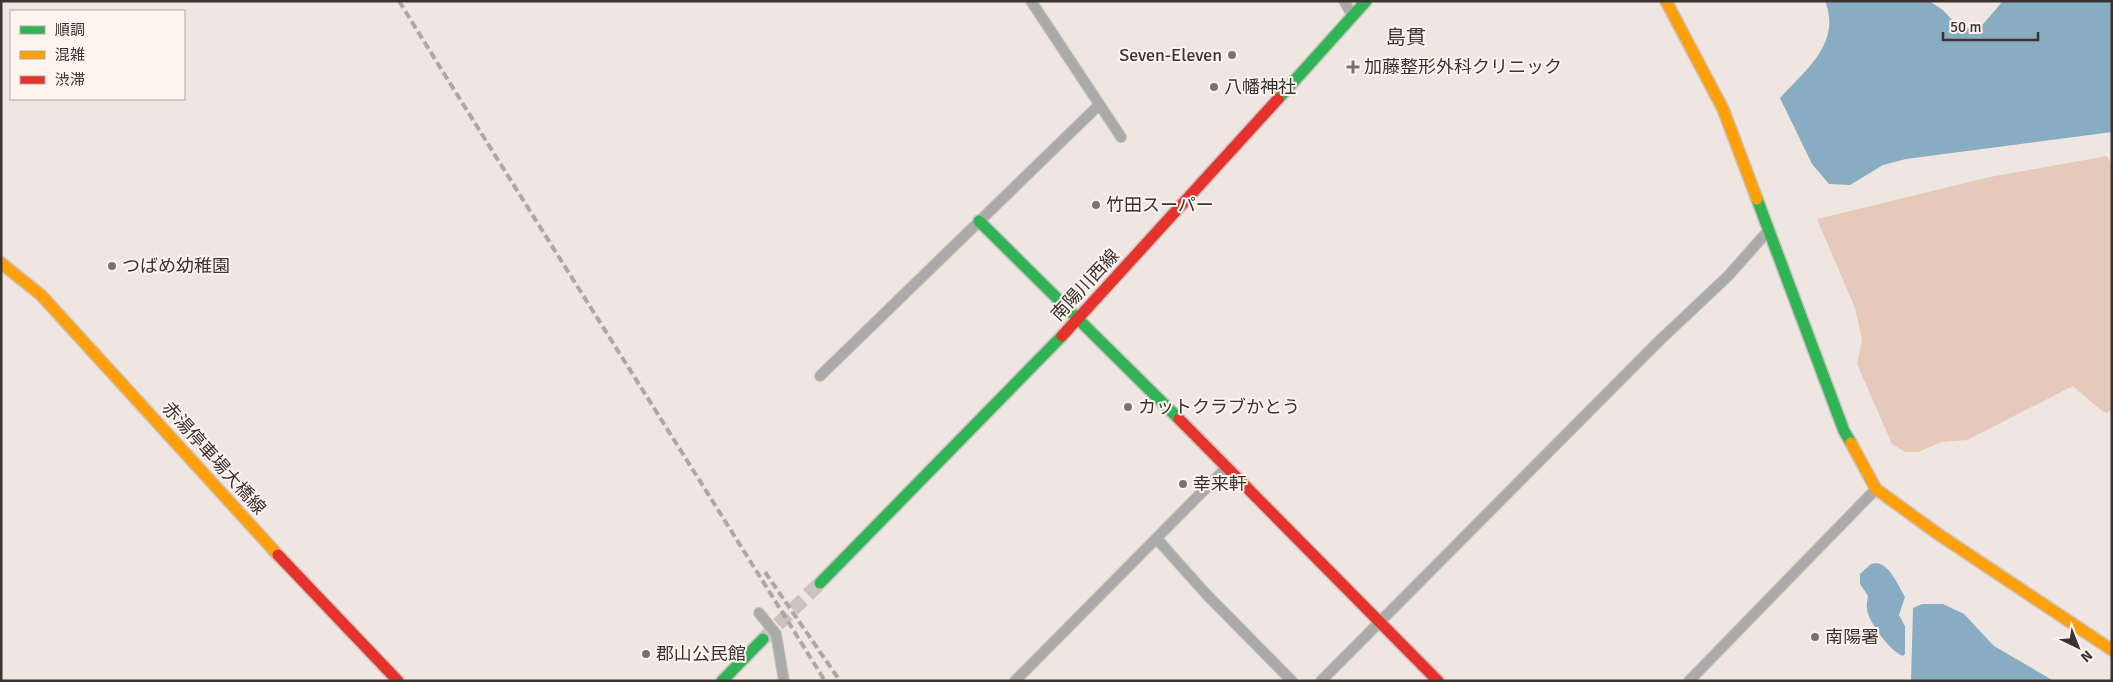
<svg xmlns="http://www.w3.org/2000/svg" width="2113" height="682" font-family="Signika,'Noto Sans JP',sans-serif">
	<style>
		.green { fill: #e5c9ba }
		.water { fill: #88adc3 }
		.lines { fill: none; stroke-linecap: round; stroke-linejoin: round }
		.secondary-tunnel { stroke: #ccc2be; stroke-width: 14; stroke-dasharray: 14 7; stroke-linecap: butt }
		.street-casing { stroke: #cac3bf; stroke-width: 12 }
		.fast-casing { stroke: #cac3bf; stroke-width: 14 }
		.slow-casing { stroke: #cac3bf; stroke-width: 14 }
		.jam-casing { stroke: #cac3bf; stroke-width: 14 }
		.street { stroke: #abaaaa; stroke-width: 10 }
		.fast { stroke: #30b455; stroke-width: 11 }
		.slow { stroke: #ff9f0a; stroke-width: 11 }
		.jam { stroke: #e5322d; stroke-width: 11 }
		.rail { stroke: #aba9a7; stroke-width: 4; stroke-dasharray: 8 4; stroke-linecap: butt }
		.poi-dot { fill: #7a726e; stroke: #fef4ee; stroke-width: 2 }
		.labels { text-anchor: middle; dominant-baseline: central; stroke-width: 4; stroke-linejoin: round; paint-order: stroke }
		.poi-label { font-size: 18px; fill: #3a3330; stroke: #fef4ee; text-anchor: start }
		.street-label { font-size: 18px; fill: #3a3330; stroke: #fef4ee }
		.quarter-label { font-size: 20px; fill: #3a3330; stroke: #fef4ee }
	</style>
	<rect width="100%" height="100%" fill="#f0e6e1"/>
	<!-- green -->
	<path class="green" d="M2107 156 2112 165V409L2107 413 2102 411 2073 386 1967 440 1942 442 1918 452H1905L1892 444 1857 364 1862 340 1855 308 1817 219 1990 177Z"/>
	<!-- water -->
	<path class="water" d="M1825 1H1929L1943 10 1956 24 1977 31 2003 1H2112V132L1906 159 1883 165 1850 185 1829 184 1812 164 1780 98C1805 70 1842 43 1825 1Z
		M1877 563C1891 566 1898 585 1905 597L1899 615 1905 626V654L1903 656C1891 652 1867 621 1867 608 1866 604 1868 599 1868 596L1860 584V574L1871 564Z
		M1922 604H1943L1964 614 1994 646 2054 681H1911L1913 608Z"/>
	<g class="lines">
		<!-- secondary-tunnel -->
		<path class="secondary-tunnel" d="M763 639 820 583"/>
		<!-- street casing -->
		<g class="street-casing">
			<path id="street" d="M1031 1 1121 137
				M1344 1 1353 16
				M820 376 1098 106
				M1157 539 1207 595 1292 681
				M759 613 776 634 784 681
				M1015 681 1227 467
				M1321 681 1658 342 1728 276 1768 231
				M1689 681 1876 489"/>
		</g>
		<!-- fast casing -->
		<g class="fast-casing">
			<path id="fast" d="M1278 99 1366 1
				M1757 199 1844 431 1851 443
				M979 221 1179 419
				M820 583 1062 336
				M722 681 763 639"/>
		</g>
		<!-- slow casing -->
		<g class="slow-casing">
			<path id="slow" d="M1666 1 1723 109 1757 199
				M1 263 41 295 278 555
				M1851 443 1876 489 1938 534 2112 650"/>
		</g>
		<!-- jam casing -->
		<g class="jam-casing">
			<path id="jam" d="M1062 336 1278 99
				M1179 419 1438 681
				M278 555 398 681"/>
		</g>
		<!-- street -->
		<use href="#street" class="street"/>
		<!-- fast -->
		<use href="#fast" class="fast"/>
		<!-- slow -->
		<use href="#slow" class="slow"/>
		<!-- jam -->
		<use href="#jam" class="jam"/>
		<!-- rail -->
		<path class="rail" d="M399 1C540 229 684 454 825 681
			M765 572 840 681"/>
	</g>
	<!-- markers -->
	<g class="poi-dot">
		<circle cx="1232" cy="55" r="5"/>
		<path d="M1350.5 59.5h5v5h5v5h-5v5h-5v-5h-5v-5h5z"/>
		<circle cx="1214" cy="87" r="5"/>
		<circle cx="1096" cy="205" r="5"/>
		<circle cx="112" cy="266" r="5"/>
		<circle cx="1128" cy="407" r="5"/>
		<circle cx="1183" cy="484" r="5"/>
		<circle cx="1815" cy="637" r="5"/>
		<circle cx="646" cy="654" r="5"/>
	</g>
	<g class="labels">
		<!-- poi labels -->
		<g class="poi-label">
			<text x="1222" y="55" text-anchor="end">Seven-Eleven</text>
			<text x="1364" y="67">加藤整形外科クリニック</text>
			<text x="1224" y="87">八幡神社</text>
			<text x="1106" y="205">竹田スーパー</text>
			<text x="122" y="266">つばめ幼稚園</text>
			<text x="1138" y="407">カットクラブかとう</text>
			<text x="1193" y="484">幸来軒</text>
			<text x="1825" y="637">南陽署</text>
			<text x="656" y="654">郡山公民館</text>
		</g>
		<!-- street labels -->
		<g class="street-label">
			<text transform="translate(1085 285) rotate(-47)">南陽川西線</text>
			<text transform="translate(214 458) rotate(48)">赤湯停車場大橋線</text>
		</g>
		<!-- quarter labels -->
		<g class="quarter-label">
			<text x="1406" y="37">島貫</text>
		</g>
	</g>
	<!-- border -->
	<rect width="2113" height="682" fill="none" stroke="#3a3330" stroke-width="5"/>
	<!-- legend -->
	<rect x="10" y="10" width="175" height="90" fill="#fef4ee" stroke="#b0a7a2"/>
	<rect x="20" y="26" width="25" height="8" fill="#30b455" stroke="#b0a7a2"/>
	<text x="55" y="35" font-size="15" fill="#3a3330">順調</text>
	<rect x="20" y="51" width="25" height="8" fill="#ff9f0a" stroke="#b0a7a2"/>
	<text x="55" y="60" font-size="15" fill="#3a3330">混雑</text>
	<rect x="20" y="76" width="25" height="8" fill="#e5322d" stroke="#b0a7a2"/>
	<text x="55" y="85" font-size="15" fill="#3a3330">渋滞</text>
	<!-- north arrow -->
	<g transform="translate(2078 647) rotate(137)" stroke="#fef4ee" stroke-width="4" paint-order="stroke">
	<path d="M0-4L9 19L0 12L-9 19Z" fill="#3a3330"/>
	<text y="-8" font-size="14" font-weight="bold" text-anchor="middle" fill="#3a3330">N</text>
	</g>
	<!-- scale -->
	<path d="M1943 32v8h95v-8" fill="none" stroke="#3a3330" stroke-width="2.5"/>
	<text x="1950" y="32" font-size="15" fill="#3a3330" stroke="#fef4ee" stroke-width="4" paint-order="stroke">50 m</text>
</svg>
